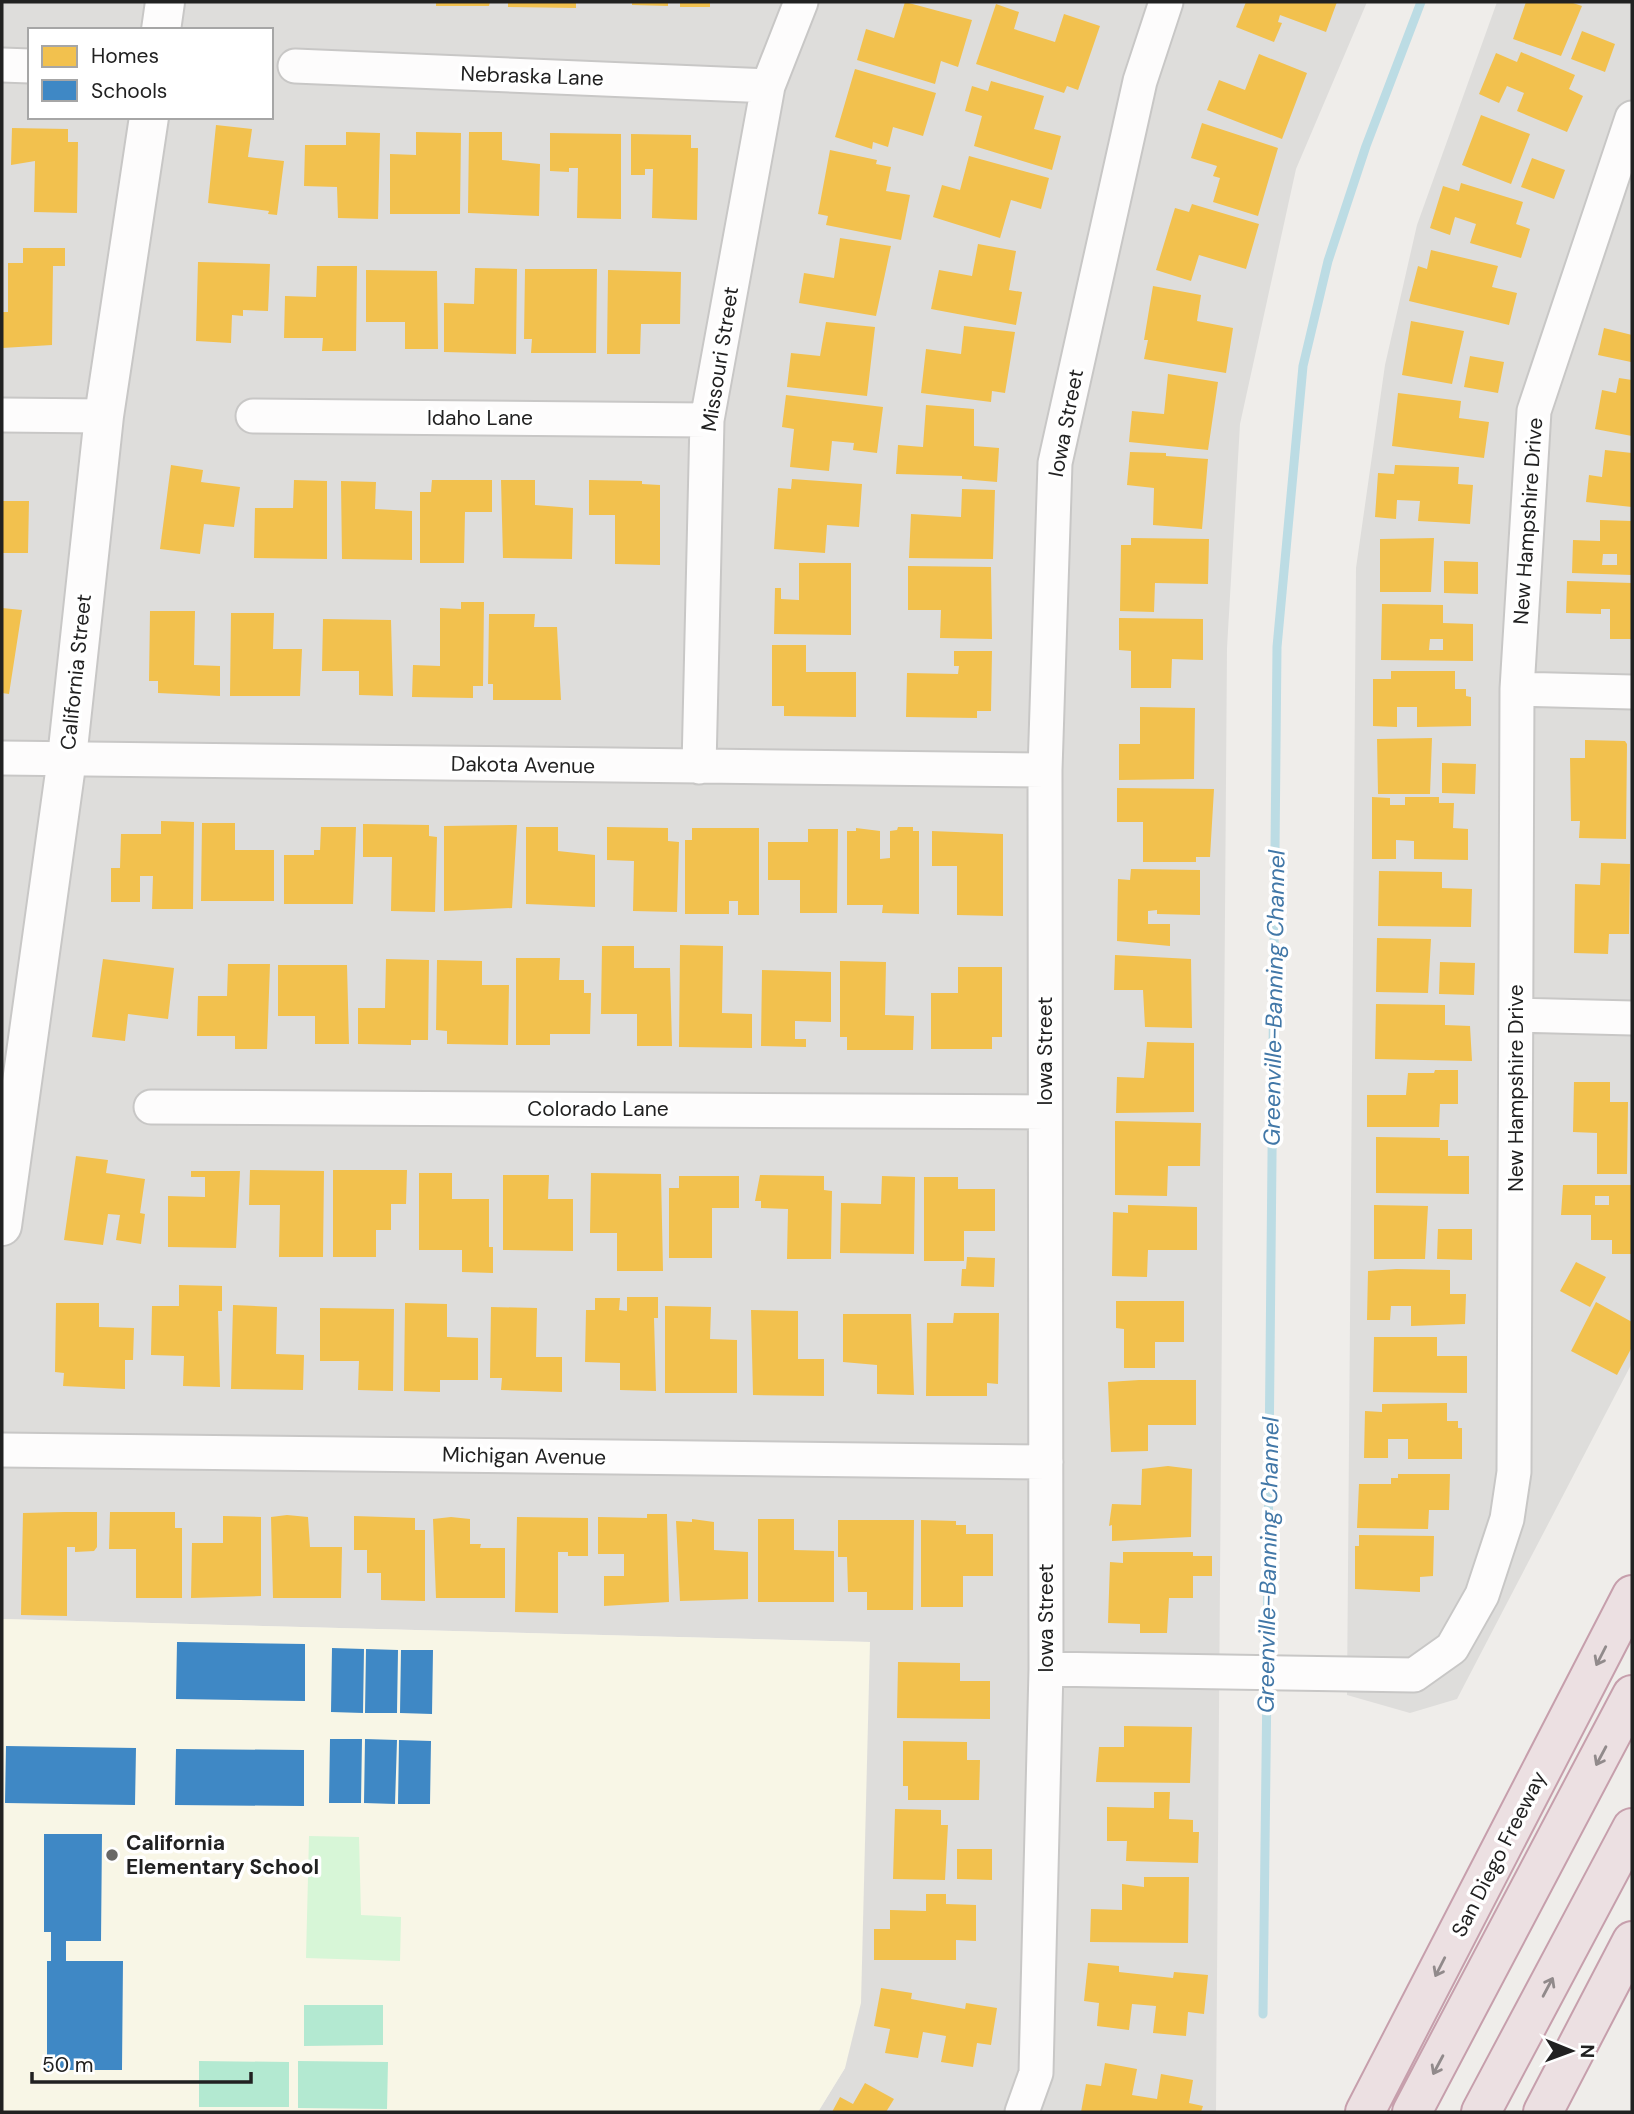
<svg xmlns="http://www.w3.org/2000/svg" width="1634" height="2114" font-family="'DM Sans',sans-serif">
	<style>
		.residential { fill: #dedddb; fill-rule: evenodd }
		.education { fill: #f8f6e6 }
		.park { fill: #d7f6d7 }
		.pitch { fill: #b3e9d1 }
		.homes { fill: #f2c14e; fill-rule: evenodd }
		.schools { fill: #3f88c5 }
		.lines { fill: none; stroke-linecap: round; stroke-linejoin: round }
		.stream { stroke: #bcdce4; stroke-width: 9 }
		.minor-casing { stroke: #c8c7c6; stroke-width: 37 }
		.tertiary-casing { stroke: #c8c7c6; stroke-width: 42 }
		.motorway-casing { stroke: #c69fac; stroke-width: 42 }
		.minor { stroke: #fdfcfc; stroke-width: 33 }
		.tertiary { stroke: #fdfcfc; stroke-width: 38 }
		.motorway { stroke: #ece0e2; stroke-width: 38 }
		.oneway { stroke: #918a8b }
		.poi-dot { fill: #696867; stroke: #fff; stroke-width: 2.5 }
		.labels { text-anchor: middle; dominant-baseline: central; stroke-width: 7; stroke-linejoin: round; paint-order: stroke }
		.street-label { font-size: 21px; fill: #212121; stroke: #fff }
		.poi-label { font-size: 21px; font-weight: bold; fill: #212121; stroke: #fff; text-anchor: start }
		.water-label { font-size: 23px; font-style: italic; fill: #4177a7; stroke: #fff }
	</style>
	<rect width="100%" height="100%" fill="#efedea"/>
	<!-- residential -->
	<path class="residential" d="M2 2H1367L1296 169 1240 424 1227 648 1216 2112H818L845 2068 869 1642 2 1619ZM30 30H271V117H30Z
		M1497 2H1632V1363L1457 1699 1410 1713 1347 1695 1356 568 1385 365 1417 225Z"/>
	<!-- education -->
	<path class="education" d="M2 1619 870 1642 861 2003 845 2068 818 2112H2Z"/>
	<!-- park -->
	<path class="park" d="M309 1836 359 1837 361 1915 401 1917 400 1961 306 1958Z"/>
	<!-- pitch -->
	<path class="pitch" d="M304 2005H383V2045L304 2046Z
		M199 2061 289 2062V2107H199Z
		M298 2061 388 2062 387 2109 298 2108Z"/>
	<!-- homes -->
	<path class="homes" d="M436 2H490L489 6H436Z
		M508 2H576V8L508 7Z
		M632 2H668V6L632 5Z
		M680 2H710V7H680Z
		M905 2 972 20 958 67 941 61 935 84 857 60 866 29 894 38Z
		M1246 2H1337L1326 32 1280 15 1278 22 1282 23 1274 42 1236 27Z
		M1526 2H1570L1582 6 1561 56 1513 39Z
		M996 4 1019 12 1014 29 1055 42 1064 14 1100 26 1078 90 1067 86 1064 93 976 64Z
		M1582 31 1615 44 1605 72 1571 59Z
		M1521 52 1575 75 1569 89 1583 96 1567 132 1517 111 1524 93 1507 86 1499 103 1479 94 1496 53 1517 62Z
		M1259 54 1307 73 1282 139 1207 110 1219 80 1245 90Z
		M855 69 936 93 923 136 893 127 888 147 873 142 872 149 835 137Z
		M991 81 1044 96 1034 129 1061 136 1052 170 974 146 982 116 965 111 972 86 988 91Z
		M1481 115 1530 134 1511 184 1462 165Z
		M1202 123 1278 148 1258 216 1213 202 1220 178 1213 176 1217 166 1191 158Z
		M216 125 252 129 248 157 284 161 277 215 268 214 269 211 208 203Z
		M12 128 68 129V142H78L77 213 34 212 35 161 11 165Z
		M346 132 380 133 378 219 338 218 337 187 304 186 305 145H346Z
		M416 132 461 133 460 214H390V154L416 155Z
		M469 132H502V160L540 164 539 216 468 213Z
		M550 133 621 134V219L577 218 578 168H569V172L550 171Z
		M631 134 691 135V148H698L697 220 652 218 653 169H645V175H631Z
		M830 150 877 160 876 164 891 167 886 191 910 195 901 240 826 225 828 216 818 214Z
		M969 156 1049 178 1041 209 1011 200 1000 238 933 217 942 185 960 190Z
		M1532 158 1565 170 1554 199 1521 187Z
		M1461 183 1523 202 1516 224 1530 229 1521 258 1470 243 1476 224 1455 217 1450 235 1430 228 1443 186 1459 191Z
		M1192 204 1259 224 1246 269 1199 255 1191 281 1156 270 1175 208 1189 212Z
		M840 238 891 246 876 316 799 303 804 273 834 278Z
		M978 244 1016 251 1009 290 1022 292 1016 325 931 309 939 270 972 276Z
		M23 248H65V266H53L52 345 2 348V312H8V263H23Z
		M1431 250 1498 266 1492 287 1517 293 1509 325 1409 301 1418 266 1427 269Z
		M198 262 270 264 268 311 243 310V316L232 315 231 343 196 341Z
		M317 266H357L356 351H322L323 338H284L285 296 316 297Z
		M475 268 517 269 516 354 444 352V303L474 304Z
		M525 269H597L596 353H531L532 339H524Z
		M366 270 437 271 438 349H405V322H366Z
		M608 270 681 272 680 324H641L640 354H607Z
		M1153 286 1201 295 1197 321 1233 328 1226 373 1144 359 1148 340H1144Z
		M1411 321 1464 331 1452 384 1402 375Z
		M826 322 875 327 867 396 787 387 791 353 820 356Z
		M964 326 1015 332 1005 393 992 391 991 402 921 393 926 349 961 354Z
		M1604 328 1632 335 1631 362 1598 355Z
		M1470 356 1504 362 1498 393 1464 387Z
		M1168 374 1218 382 1208 450 1129 442 1132 411 1164 414Z
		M1619 378 1632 380V436L1595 429 1602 390 1616 393Z
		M1398 393 1461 401 1459 418 1489 422 1484 458 1392 446Z
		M786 395 883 407 877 453 853 450 854 443 832 441 829 471 790 467 794 429 782 427Z
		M926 405 974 409V446L999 448 997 482 962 479V476L896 474 898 445 923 447Z
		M1605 450 1632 453V507L1586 502 1589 475 1602 477Z
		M1130 452 1166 453V456L1208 459 1202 529 1153 525 1154 488 1127 485Z
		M171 465 203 470 201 482 240 487 234 527 204 524 200 554 160 549Z
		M1395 465 1459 467 1458 484 1473 485 1470 524 1418 521 1420 501 1397 500 1396 519 1375 517 1378 473 1394 474Z
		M792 479 862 484 859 527 827 525 825 553 774 549 778 488 791 489Z
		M294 480 327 481V559L254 558 255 508H293Z
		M432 480H492V512H465L464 563H420V492H431Z
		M501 480H535V505L573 508 572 559 503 558Z
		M589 480 642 481V484L660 485V565L615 564V515H589Z
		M341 481 376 482 375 509 412 511V560L342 559Z
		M962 489 995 490 993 559 909 558 911 514 961 517Z
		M2 501H29L28 553H2Z
		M1600 520 1632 521V575L1572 573 1573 540 1600 541ZM1603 554H1617V565H1602Z
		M1131 538 1209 539 1208 584 1155 583 1154 612 1120 611 1121 545H1131Z
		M1434 538 1431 592H1380V539Z
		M1444 561 1478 562V594L1444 593Z
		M799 563H851V635L774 634 775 588H781V599L799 600Z
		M908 566 991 567 992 639 940 638 941 610H908Z
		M1567 581 1632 583V639H1610V609H1601V614L1566 613Z
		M461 602H484L483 686H473V698L412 697 413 665 440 666V608L461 609Z
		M1382 604 1443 605V623L1473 624V661L1381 660ZM1430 639H1443V650H1429Z
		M2 608 22 610 9 694 2 693Z
		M150 611H195L194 665 220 666V696L158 693V681H149Z
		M231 613H274L273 649H302L300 696H230Z
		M489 614H535L534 627H557L561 700H493V684H488Z
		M1119 618 1203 619V660L1172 659 1171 688H1131V651L1119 650Z
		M323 619 391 620 393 696 359 695V671H322Z
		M772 645H806V672H856V717L784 716V706H772Z
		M954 651H992L991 711H977V718L906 717 907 673 958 674 959 666H954Z
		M1391 671H1455V689H1466V696L1471 697V726L1417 727V707H1397V727L1373 726V679H1391Z
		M1140 707 1195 708 1194 779 1119 780V744H1140Z
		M1432 738 1430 794H1378L1377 739Z
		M1585 740 1625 741 1627 744 1626 839 1579 838 1580 821H1571L1570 758H1585Z
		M1442 763 1476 764 1475 794 1442 793Z
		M1117 788 1214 789 1210 857H1196V862H1143V822H1117Z
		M1372 797 1390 798V805H1405V797H1439V803H1454L1453 828 1468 829V860L1414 859V841L1396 840V859H1372Z
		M161 821 194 822 193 909H152L153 876H140V902H111V868H120L121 834H161Z
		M202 823H235V850H274V901H201Z
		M363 824 429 825V836L437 837 435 912 391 911 392 857H363Z
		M517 825 512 908 444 911V826Z
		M321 827H356L353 904H284V855H314V850H320Z
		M526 827H558V851L595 855V907L526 904Z
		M607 827 668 828V841L679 842 677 912 633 911 634 861 607 860Z
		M898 827H913V831H919V914L882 913 883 905H847V831H856V828L880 831V859L890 858V831L897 830Z
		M692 828H759V915H738V901H729V914H685V840H692Z
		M808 829H838L837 913H800V880H768V842H808Z
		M932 831 1003 834V916L957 915V866H932Z
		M1601 863 1630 864 1629 934H1609L1608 954 1574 953 1575 884 1600 885Z
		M1131 869 1200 870V915L1157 914V910L1148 911V924H1170V946L1117 941 1118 879 1130 880Z
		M1379 871 1442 872V888L1472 889 1471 927 1378 926Z
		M1377 938 1431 939 1428 993 1376 992Z
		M680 945 723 946 722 1013 752 1014V1048L679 1047Z
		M602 946H634V968H670L672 1046H637V1014H601Z
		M1115 955 1191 959 1192 1028 1145 1027 1143 990H1114Z
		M516 958H560L559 980H584V993H591L590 1034H550V1045H516Z
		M103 959 174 968 168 1019 128 1014 125 1041 92 1037Z
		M386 959 429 960 428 1040H411V1045L358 1044V1008H385Z
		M437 960 482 961V985H509L508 1045 447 1044V1031L436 1030Z
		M840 961 886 962 885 1015 914 1016 913 1050H847V1037H840Z
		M1440 962 1475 963 1474 995 1439 994Z
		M228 964H270L267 1049H235V1036H197L198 996H227Z
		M278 965H347L349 1044H315V1016H278Z
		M958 967H1002V1037H992V1049H931V993H958Z
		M762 970 831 972V1022L795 1021V1039H806V1047L761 1046Z
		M1376 1004 1445 1005V1025L1470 1026 1472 1061 1375 1059Z
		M1147 1042 1194 1043V1112L1116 1113 1117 1077 1144 1078Z
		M1435 1070H1458V1104H1440L1439 1127H1367V1095H1406L1408 1073H1434Z
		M1574 1082H1610V1102H1628L1627 1174H1597V1133L1573 1132Z
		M1115 1121 1201 1123 1200 1166H1168L1167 1196 1115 1195Z
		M1376 1137 1440 1138V1140H1448V1156H1469V1194L1376 1193Z
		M76 1156 108 1160 106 1173 145 1179 140 1213 145 1214 141 1244 116 1240 120 1215 108 1214 103 1245 64 1240Z
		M250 1170 324 1171 323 1257H279L280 1205H249Z
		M333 1170H407L406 1204H391V1230H376V1257H333Z
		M191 1171H240L236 1248 168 1247V1196L205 1197V1177H191Z
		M419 1173H452V1199H489V1247H493V1273L462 1272V1250H419Z
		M591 1173 661 1174 663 1271H617V1233H590Z
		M503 1175H549L548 1199H573V1251L503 1250Z
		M760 1175 824 1176V1190L832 1191 831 1259H787L788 1209 761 1208V1201H755Z
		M679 1176H739V1208H712V1258H669V1188H679Z
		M882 1176 915 1177 914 1254 840 1253 841 1203 881 1204Z
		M924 1177H958V1189H995V1231H964V1261H924Z
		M1563 1185H1632V1254H1612V1240H1591V1215H1561ZM1595 1196H1609V1205H1595Z
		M1128 1205 1197 1207V1250H1148L1147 1277 1112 1276 1113 1212 1128 1213Z
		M1374 1205 1428 1206 1425 1259H1374Z
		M1438 1229H1472V1260L1437 1259Z
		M967 1257 995 1258 994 1287 961 1286 962 1269H966Z
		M1576 1262 1606 1277 1590 1307 1560 1291Z
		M1396 1269 1450 1270V1294H1466L1465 1324 1411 1326V1306H1391L1390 1320H1367L1368 1271Z
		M179 1285 222 1286V1311H218L220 1387 183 1386 184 1356 151 1355 152 1306H179Z
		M627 1297H658V1318H654L656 1391 620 1390V1363L585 1362 586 1310H595V1298H620L619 1310 627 1311Z
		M1116 1301H1184V1342H1155V1368H1124V1329L1116 1328Z
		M1596 1302 1632 1322V1347L1617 1375 1571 1351Z
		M56 1303H99V1327L134 1328 133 1360H125V1389L63 1386 64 1373 55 1372Z
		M405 1303 447 1304V1337L478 1338V1380H440V1392L404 1391Z
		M233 1305 277 1307 276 1354 304 1355 303 1390 231 1389Z
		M665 1306 711 1307 710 1339 737 1340V1393H665Z
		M491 1307 537 1308 536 1357H562V1392L501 1390 502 1378H490Z
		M320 1308 394 1309 393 1391 358 1390 359 1361H320Z
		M751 1310 798 1311V1359H824V1396L753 1395Z
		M954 1313H999L998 1384 987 1383V1396H926L927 1323H953Z
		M843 1314H911L914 1395 877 1394V1365L843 1362Z
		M1374 1337H1437V1356H1467V1393L1373 1392Z
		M1139 1380H1196V1425H1148V1451L1111 1452 1108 1382Z
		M1447 1403V1421H1458V1428H1462V1459H1408V1439H1388V1458H1364L1365 1411 1382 1412V1404Z
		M1168 1466 1192 1469 1191 1537 1112 1541V1525L1109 1526 1112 1504 1141 1505 1142 1469Z
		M1398 1474H1450L1449 1510H1429L1428 1529 1357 1528 1359 1484H1391V1478H1398Z
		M65 1512H97V1547L94 1551 75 1552V1547H67V1616L21 1615 23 1513Z
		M110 1512H175V1528H182V1598H136V1549H109Z
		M647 1514H667L669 1602 604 1606V1576H624V1554H598V1517L647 1518Z
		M287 1515 308 1517 310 1547H342L341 1598H273L271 1517Z
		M223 1516 261 1517V1596L191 1598 192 1543H223Z
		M354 1516 415 1518V1530H425V1601L381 1600V1573H367V1550H354Z
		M451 1517 470 1519V1544H481L480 1548H505V1598H436L433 1519Z
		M517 1517 588 1518V1556H568V1552H558V1613L515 1612Z
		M692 1519 714 1522V1550L748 1552V1599L680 1601 676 1521 692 1522Z
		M758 1519H794V1550L834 1551V1602H758Z
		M838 1520H914L913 1610H867V1592H848L847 1557H838Z
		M921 1520 956 1521V1525H966V1534H993V1576H963V1607H921Z
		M1359 1535 1434 1536 1433 1576 1420 1577V1592L1355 1589V1546H1359Z
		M1123 1552H1193V1556H1212V1576H1193V1598H1169L1167 1633H1140V1624L1108 1623 1110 1562 1123 1563Z
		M898 1662 960 1663V1681H990V1719L897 1718Z
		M1124 1726 1192 1727 1190 1783 1096 1782 1099 1747H1124Z
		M903 1741 967 1742V1760H980L979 1800H908V1786H903Z
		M1154 1792H1170L1169 1819 1193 1820V1832H1199L1198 1863 1126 1861 1127 1841H1107V1807L1154 1808Z
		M895 1809 941 1810V1825H948L945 1880 893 1879Z
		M957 1849H992V1880L957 1879Z
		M1144 1877H1189L1188 1943 1090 1942 1091 1909 1122 1910V1884L1144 1887Z
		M926 1894H946V1904L976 1905V1941L956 1940V1960H874V1929H890V1910L926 1911Z
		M1088 1963 1119 1966V1972L1173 1978 1174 1972 1208 1975 1204 2014 1188 2012 1186 2036 1153 2033 1156 2006 1132 2004 1129 2030 1097 2026 1099 2003 1084 2001Z
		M881 1988 912 1993 911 1999 965 2009 966 2003 997 2008 991 2045 977 2043 973 2067 941 2062 946 2036 923 2032 918 2058 885 2053 890 2029 874 2026Z
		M1105 2063 1137 2069 1132 2095 1157 2099 1161 2074 1193 2080 1189 2103 1203 2106 1201 2112H1081L1086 2084 1101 2086Z
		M865 2083 894 2099 886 2112H832L840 2097 853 2104Z"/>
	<!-- schools -->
	<path class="schools" d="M177 1642 305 1644V1701L176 1699Z
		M332 1648 364 1649 363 1713 331 1712Z
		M366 1649 398 1650 397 1713H365Z
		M401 1650H433L432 1714 400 1713Z
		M330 1739H362L361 1803H329Z
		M365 1739 397 1740 395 1804 364 1803Z
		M399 1740 431 1741 430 1804H398Z
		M6 1746 136 1748 135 1805 5 1803Z
		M176 1749 304 1750V1806L175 1805Z
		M44 1834H102L101 1941H66V1961H123L122 2070H47V1961H51V1932H44Z"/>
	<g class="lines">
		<!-- stream -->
		<path class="stream" d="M1267 1666 1277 647 1303 366 1328 261 1366 146 1421 2
			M1263 2014 1267 1680"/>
		<!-- minor casing -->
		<g class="minor-casing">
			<path id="minor" d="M2 65 30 66
				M295 66 768 86
				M2 415 104 416
				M253 416 707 420
				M1517 689 1632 692
				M2 758 1045 770
				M699 767 707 420 768 86 801 2
				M1517 1015 1632 1018
				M151 1107 1045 1112
				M2 1450 1046 1462
				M1046 1669 1414 1675 1452 1648 1482 1595 1507 1519 1514 1472 1517 689 1534 411 1632 118
				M1022 2112 1036 2073 1046 1669 1045 770 1055 463 1140 81 1166 2"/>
		</g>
		<!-- tertiary casing -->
		<g class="tertiary-casing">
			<path id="tertiary" d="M161 30 165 2
				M2 1226 67 758 104 416 149 117"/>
		</g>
		<!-- motorway casing -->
		<g class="motorway-casing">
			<path id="motorway" d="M1365 2112 1632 1595
				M1412 2112 1632 1695
				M1481 2112 1632 1828
				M1543 2112 1632 1941"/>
		</g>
		<!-- minor -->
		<use href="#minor" class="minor"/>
		<!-- tertiary -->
		<use href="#tertiary" class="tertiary"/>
		<!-- motorway -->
		<use href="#motorway" class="motorway"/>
	</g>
	<!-- one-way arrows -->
	<defs><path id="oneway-shaft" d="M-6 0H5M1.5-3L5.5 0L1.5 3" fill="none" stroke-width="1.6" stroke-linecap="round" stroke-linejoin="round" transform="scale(1.75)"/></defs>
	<g class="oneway">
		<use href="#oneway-shaft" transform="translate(1601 1656) rotate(117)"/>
		<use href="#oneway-shaft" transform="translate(1601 1756) rotate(118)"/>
		<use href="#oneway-shaft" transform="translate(1440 1967) rotate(117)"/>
		<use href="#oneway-shaft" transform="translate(1548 1987) rotate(-62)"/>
		<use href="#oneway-shaft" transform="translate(1438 2065) rotate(118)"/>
	</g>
	<!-- markers -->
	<circle class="poi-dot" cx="112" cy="1855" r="7"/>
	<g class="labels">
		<!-- street labels -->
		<g class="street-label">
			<text transform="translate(532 76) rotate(2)">Nebraska Lane</text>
			<text transform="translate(720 359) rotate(-81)">Missouri Street</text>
			<text x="480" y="418">Idaho Lane</text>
			<text transform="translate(1066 423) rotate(-79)">Iowa Street</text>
			<text transform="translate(1528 521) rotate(-86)">New Hampshire Drive</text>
			<text transform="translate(76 672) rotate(-84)">California Street</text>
			<text transform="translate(523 765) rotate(1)">Dakota Avenue</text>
			<text transform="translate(1045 1051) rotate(-90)">Iowa Street</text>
			<text transform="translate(1516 1088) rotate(-90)">New Hampshire Drive</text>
			<text x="598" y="1109">Colorado Lane</text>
			<text transform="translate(524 1456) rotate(1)">Michigan Avenue</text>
			<text transform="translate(1046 1618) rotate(-90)">Iowa Street</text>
			<text transform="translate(1499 1854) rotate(-63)">San Diego Freeway</text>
		</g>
		<!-- poi labels -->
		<g class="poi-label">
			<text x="126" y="1843">California<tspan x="126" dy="24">Elementary School</tspan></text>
		</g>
		<!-- water labels -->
		<g class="water-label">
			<text transform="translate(1274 998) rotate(-89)">Greenville-Banning Channel</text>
			<text transform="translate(1268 1565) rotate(-89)">Greenville-Banning Channel</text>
		</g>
	</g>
	<!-- border -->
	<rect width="1634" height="2114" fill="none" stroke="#212121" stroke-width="7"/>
	<!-- legend -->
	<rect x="28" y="28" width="245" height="91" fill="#ffffff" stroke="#a6a6a6" stroke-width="2"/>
	<rect x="42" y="46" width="35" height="21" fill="#f2c14e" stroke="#a6a6a6" stroke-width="2"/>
	<text x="91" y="63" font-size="21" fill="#212121">Homes</text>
	<rect x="42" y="80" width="35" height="21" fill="#3f88c5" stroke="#a6a6a6" stroke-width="2"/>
	<text x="91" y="98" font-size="21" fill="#212121">Schools</text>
	<!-- north arrow -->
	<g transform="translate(1571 2051) rotate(91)" stroke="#ffffff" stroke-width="5" paint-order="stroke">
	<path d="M0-5L12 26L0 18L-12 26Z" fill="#212121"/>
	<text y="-10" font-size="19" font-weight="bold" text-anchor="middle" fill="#212121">N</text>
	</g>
	<!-- scale -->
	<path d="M32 2072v10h219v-10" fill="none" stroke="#212121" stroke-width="3.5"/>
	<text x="42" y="2072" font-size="21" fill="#212121" stroke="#ffffff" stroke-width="5" paint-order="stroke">50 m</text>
</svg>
